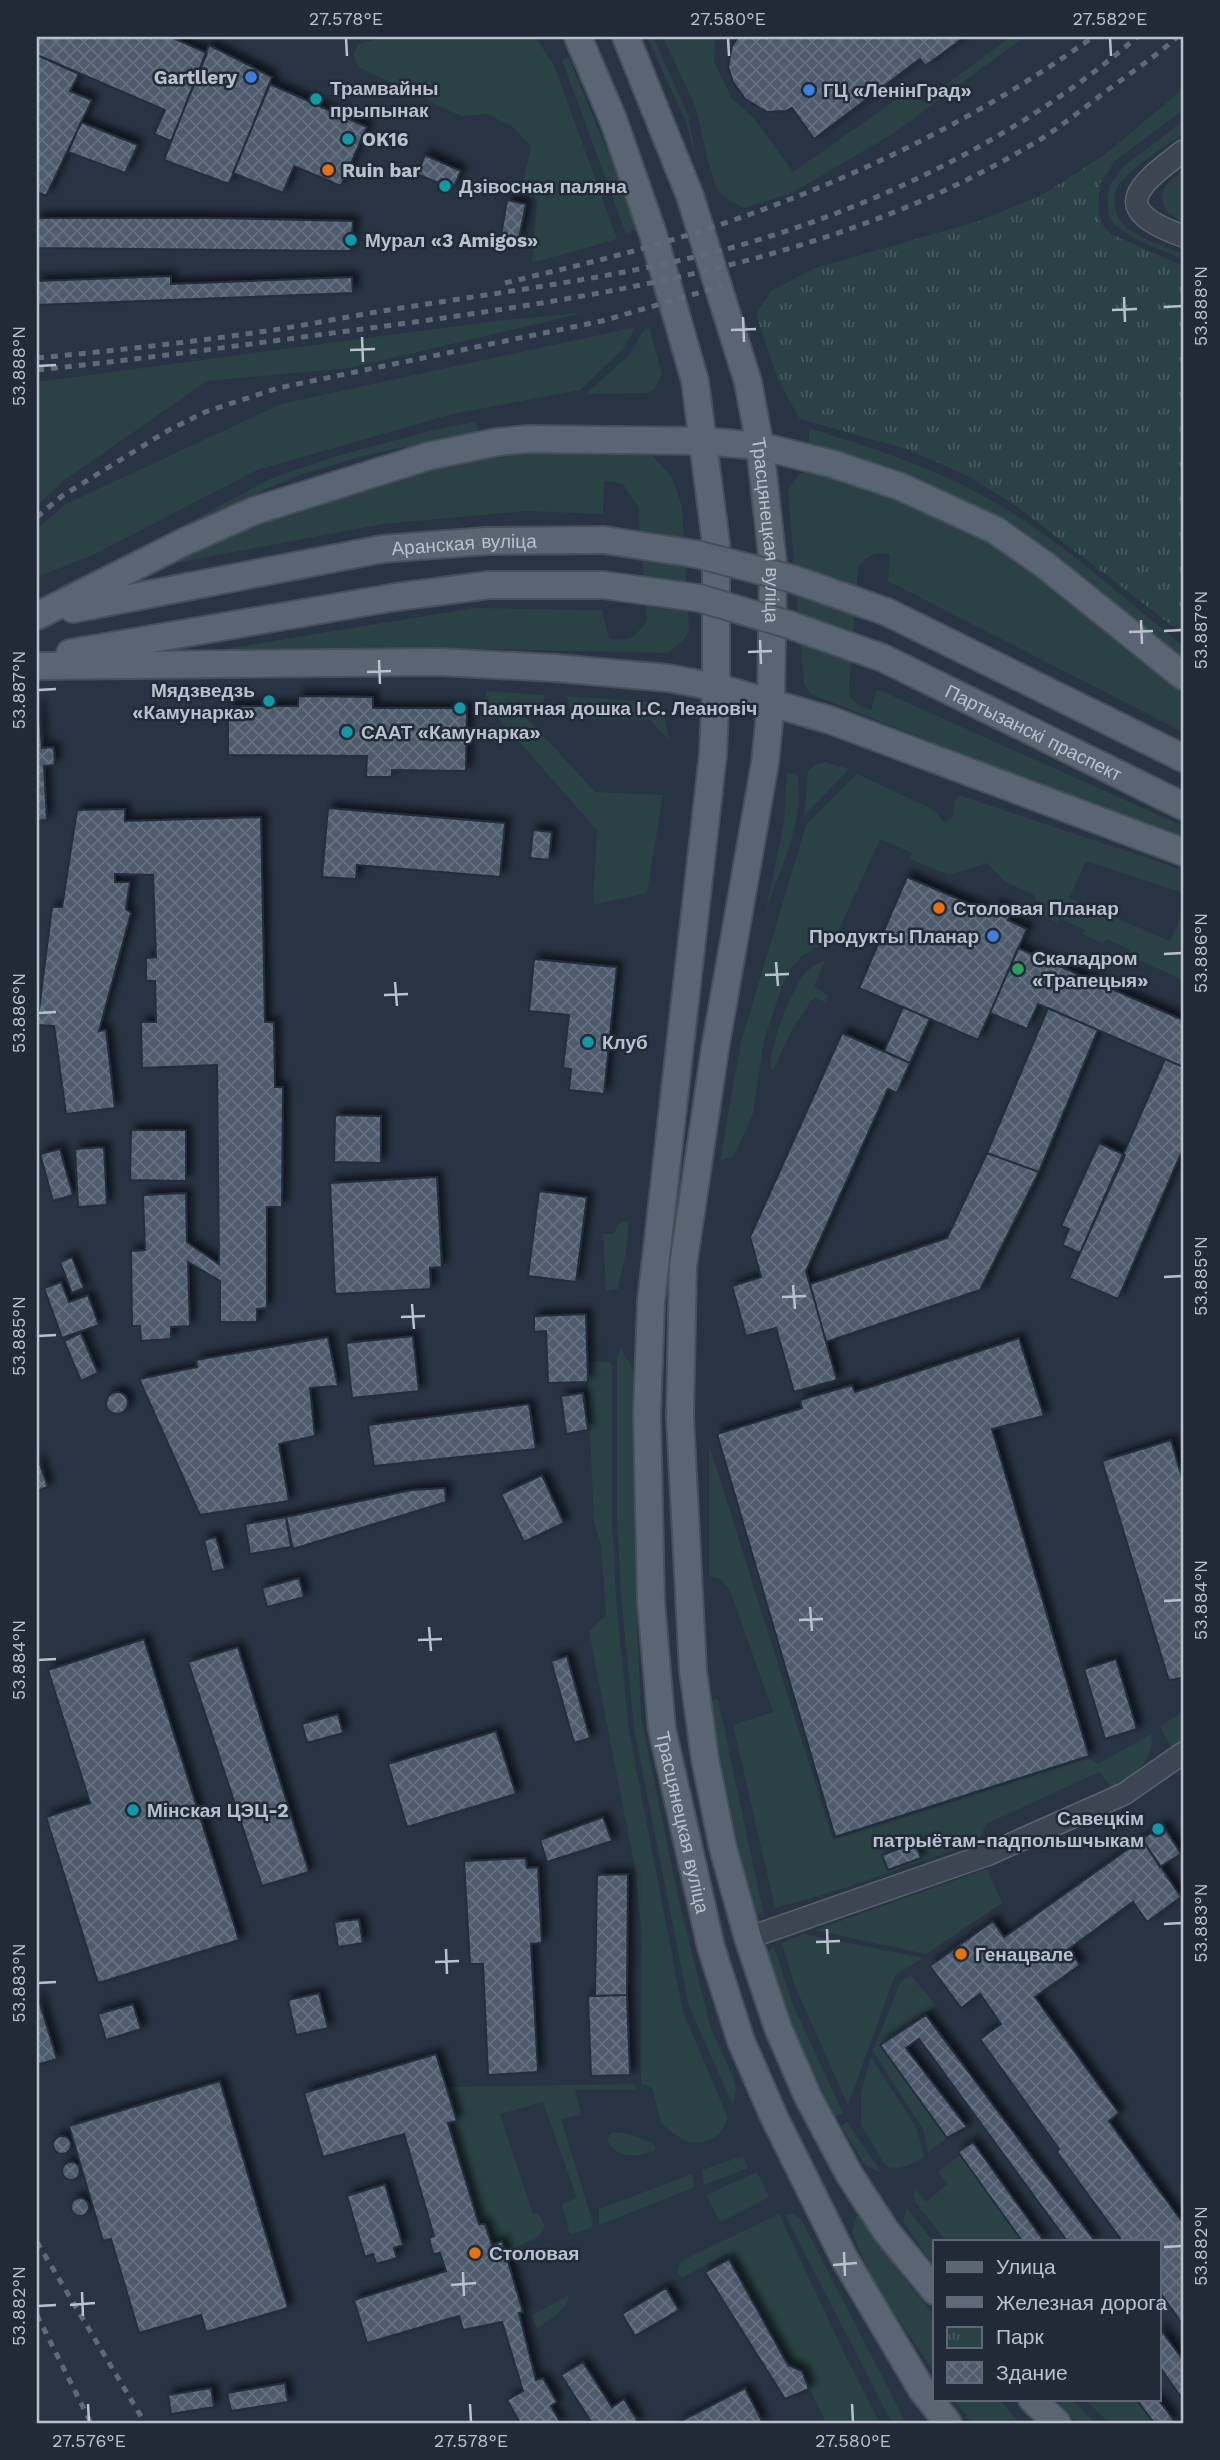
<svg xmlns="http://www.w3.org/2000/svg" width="1220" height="2460" font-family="'Work Sans',sans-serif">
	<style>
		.grass { fill: #2a4244 }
		.park { fill: url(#park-tufts) }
		.building { fill: url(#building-cross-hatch); stroke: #232d3a; stroke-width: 2; filter: url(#shadow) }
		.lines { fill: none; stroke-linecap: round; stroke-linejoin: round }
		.minor-casing { stroke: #5a6470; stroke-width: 24 }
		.major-casing { stroke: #464f5c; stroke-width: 30 }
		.minor { stroke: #3c4653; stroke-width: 21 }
		.major { stroke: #5a6573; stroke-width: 26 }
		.rail { stroke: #5e6a7a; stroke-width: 5; stroke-dasharray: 7 7; stroke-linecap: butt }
		.major-bridge-casing { stroke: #464f5c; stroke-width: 30; stroke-linecap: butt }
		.major-bridge { stroke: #5a6573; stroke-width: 26 }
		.ticks { fill: none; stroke: #b9c1cc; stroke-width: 2.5 }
		.shop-dot { fill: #3f7fe0; stroke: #212b38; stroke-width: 2.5 }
		.culture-dot { fill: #0f9aa8; stroke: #212b38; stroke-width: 2.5 }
		.food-dot { fill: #e8710a; stroke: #212b38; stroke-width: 2.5 }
		.leisure-dot { fill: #2e9e5b; stroke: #212b38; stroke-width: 2.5 }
		.labels { text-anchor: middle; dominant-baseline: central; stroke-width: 5; stroke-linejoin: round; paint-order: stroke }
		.poi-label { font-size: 19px; font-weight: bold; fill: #b9c1cc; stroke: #212b38; text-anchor: start }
		.street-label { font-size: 19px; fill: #b9c1cc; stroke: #212b38 }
		.neatline { fill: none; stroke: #b9c1cc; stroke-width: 2.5 }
		.ticks-label { font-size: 18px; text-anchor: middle; fill: #b9c1cc }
	</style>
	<defs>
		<pattern id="park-tufts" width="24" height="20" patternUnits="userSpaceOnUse" patternTransform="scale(1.75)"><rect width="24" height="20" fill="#2a4244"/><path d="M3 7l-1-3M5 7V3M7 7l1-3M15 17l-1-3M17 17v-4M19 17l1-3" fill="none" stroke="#475c5e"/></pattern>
		<pattern id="building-cross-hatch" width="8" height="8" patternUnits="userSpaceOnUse" patternTransform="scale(1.75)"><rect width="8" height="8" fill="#4e5b6c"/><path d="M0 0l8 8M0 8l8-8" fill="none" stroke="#657180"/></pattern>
		<filter id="shadow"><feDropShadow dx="5.5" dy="-5.5" stdDeviation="3.5" flood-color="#0009"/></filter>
	</defs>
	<rect width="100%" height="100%" fill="#283443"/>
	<!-- grass -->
	<path class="grass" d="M387 37H535L554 65 617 239 532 263 537 200 521 192 531 146 513 127 487 114 461 116 360 68 353 56 358 44Z
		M647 37H653L688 114 698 167 685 120Z
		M663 37H715L714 61 732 99 754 118 793 172 913 88 923 102 1010 37H1024L894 133 792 193 744 208 729 200 717 190 707 157 696 108Z
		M568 57 639 227 626 234 562 60Z
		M1183 89V110L1115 161 1104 155Z
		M1183 121V133C1168 145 1125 172 1117 188 1112 198 1115 216 1123 224 1136 238 1163 245 1181 253L1179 258 1136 239 1114 225 1109 216 1107 199 1109 186 1123 167Z
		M1183 170V223L1166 211C1156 188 1167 184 1183 170Z
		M588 312 349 368 207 381 66 479 37 505V382L495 321Z
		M636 327 623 349 580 390 452 414 257 470 95 554 37 577V529L66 504 281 404Z
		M645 328 650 329 662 375 654 390 647 393 586 394 630 354Z
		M475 422 478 430 447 439 371 454 299 475 262 491 62 589 58 587 131 553 272 478 337 456 433 430Z
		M809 428C867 447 925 464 978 493 1052 532 1118 594 1183 646V659L1047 554 952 495 895 468 809 442Z
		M590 449 648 451 672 477 682 507 689 630 684 639 668 653 440 648 207 652 474 608 602 610 609 639C631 641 634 639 647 620L638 507 623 484 604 481 603 514 528 511 383 524 164 565C251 528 338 489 430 467 482 455 537 453 590 449Z
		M819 470 906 500 1003 547 1183 686V732L888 581 890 554C874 552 868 555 858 567L849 687 850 697 860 706 871 710 877 689 1183 826V838L1080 801 811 694 804 684 788 491 799 474Z
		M486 691 544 695V701L524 715 595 792 663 795 647 893 593 905 597 830 490 709 487 704Z
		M567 696 651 702 664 714 669 740 650 720 579 719 571 713Z
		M825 762 849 769 804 816 808 772 816 764Z
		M787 773 797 774C806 820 779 871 765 914L784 823Z
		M857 774 934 810 944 822 954 816V803L958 795 1183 870V893L1086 861 1069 898 1170 941 1183 912V980L1128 955 1130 950 1106 939 1104 944 1083 934 1085 930 1059 918 1057 922 1043 916 1034 895 1006 882 987 863 949 875 910 859 912 853 880 839 837 934 801 957 789 971 782 987 764 1040 753 1114 734 1156 720 1161 741 1042 806 825Z
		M825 961 814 987 822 991 828 997 825 1002 815 997 811 1001 792 1030 772 1072C764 1056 793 986 806 972 812 966 816 963 825 961Z
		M623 1221 629 1222 626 1252 618 1289 606 1291 603 1234H614L617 1226Z
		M621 1348 633 1370 636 1593 641 1717 678 1896 710 2026 734 2079 736 2089 733 2106 689 2006 634 1729 621 1596 617 1515V1359Z
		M587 1361 610 1362 612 1367V1515L616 1597 629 1731 683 2012 728 2118C723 2136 702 2149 684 2140 676 2136 669 2129 661 2124L653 2090 651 2086 641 2084 642 1940 636 1874 589 1631 606 1615 601 1545 594 1522Z
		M709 1444 833 1840 1089 1758 1098 1764 1151 1734C1156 1761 1132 1776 1112 1788L1099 1772 986 1824 979 1841 845 1888 775 1908 733 1725 773 1712 730 1590 720 1579 709 1576Z
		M718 1699 764 1916 753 1910 740 1856 709 1701Z
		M1183 1712V1746L1172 1749 1160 1726Z
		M987 1869 1002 1903 926 1954 815 1930Z
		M804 1934 923 1958 895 1975 848 2105 795 1986 782 1943Z
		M774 1947 793 2005 843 2113 835 2117 793 2030 768 1965 765 1956 769 1950Z
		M911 1975 936 2006 880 2045 947 2138 928 2152 923 2129 873 2051 901 1981Z
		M871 2057 917 2129 924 2157C913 2164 899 2171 886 2166L861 2125V2093Z
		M635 2084 636 2090H575L581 2115 561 2119 593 2223 591 2228 572 2234 569 2232 562 2204 577 2198 543 2102 500 2114 533 2214 538 2213 545 2226 539 2236 506 2252 502 2242 492 2245 485 2224H479L448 2123 457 2121 446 2087Z
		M847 2122 881 2172 866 2166 841 2126Z
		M612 2132C628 2133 641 2137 655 2145V2151C637 2158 615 2159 607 2139Z
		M960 2155 1022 2241H946L916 2203 913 2193 916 2190 926 2202 948 2184 938 2172Z
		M743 2156 748 2168 704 2185 702 2170Z
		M757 2172 769 2197 720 2222 706 2195Z
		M692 2174 695 2187 599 2225V2209Z
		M907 2208 935 2244V2268L903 2221Z
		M779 2214 845 2355 880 2423H826L802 2372 788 2365 726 2254 682 2278 677 2272 681 2261Z
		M793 2214 802 2221 906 2423H892L785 2215Z
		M857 2215 935 2318V2373L873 2282 852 2232Z
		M569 2295C567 2311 549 2319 537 2329L532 2315Z
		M953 2399H998L1020 2423H973Z
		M1054 2399H1071L1095 2423H1078Z
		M1085 2399H1136L1154 2423H1109Z"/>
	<!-- park -->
	<path class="park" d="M1104 155 1115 161 1100 183 1098 210 1101 223 1111 234 1183 266V634L1015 505 968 476 907 449 800 419 779 382 756 314 771 291 815 268 979 221 1042 195Z"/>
	<!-- building -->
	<path class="building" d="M37 37H171L207 53 171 141 154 134 165 110 37 55Z
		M738 37H965L925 66 920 59 814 139 792 108 786 111 767 112 745 99 733 82 728 67 732 46Z
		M209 45 272 77 229 184 164 160Z
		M37 55 79 74 70 91 92 100 46 196 37 192Z
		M270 84 367 127 341 186 294 166 283 193 233 173Z
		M81 122 138 145 125 173 68 152Z
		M425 155 461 171 453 189 417 174Z
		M507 200 526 204 519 239 501 235Z
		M37 218H211L353 221 351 251H343L37 248Z
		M171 276V284L352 277 353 293 37 305V281Z
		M298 696 373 697V708H467L466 771 392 770V777H366L367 756 228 755V706H298Z
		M39 706 42 748 54 747 55 765 44 766 47 820 37 821V707Z
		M328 808 505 823 500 877 357 865 356 879 322 877Z
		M125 809V821L261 817 265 1022H274L275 1087H283L282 1207H267V1308L257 1309V1322H220V1281L188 1262 190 1326 171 1327V1339L141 1341 140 1326H132L131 1251 145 1250 143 1195 186 1193 187 1242 219 1264 217 1065 142 1068 141 1022H156L155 981H146V958L156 957 153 875 115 874V882H130L126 909 131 913 99 1031 106 1030 115 1108 66 1114 54 1026 37 1025 52 907H62L77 810Z
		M533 830 552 832 549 860 530 858Z
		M907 877 991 913 995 905 1005 909 1012 912 1008 920 1027 929 978 1040 859 988Z
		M1018 948 1183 1020V1067L1038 1004 1027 1029 990 1013Z
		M534 959 617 967 604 1094 569 1090 571 1069 563 1068 569 1015 529 1011Z
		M903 1007 930 1019 910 1063 884 1051Z
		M1048 1008 1098 1030 1039 1172 987 1153Z
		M842 1033 910 1063 897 1093 888 1089 806 1271 837 1380 794 1392 776 1328 746 1336 732 1286 761 1277 750 1237Z
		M1165 1059 1183 1067V1149L1118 1299 1069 1278Z
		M335 1115 381 1116V1163L334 1162Z
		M131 1130H186V1181L130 1180Z
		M1099 1143 1125 1155 1080 1253 1062 1245 1069 1229 1061 1226Z
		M104 1147 107 1205 78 1207 75 1149Z
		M60 1149 73 1195 53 1201 40 1154Z
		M987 1153 1039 1172 980 1290 826 1342 810 1284 947 1238Z
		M437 1177 442 1267 430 1268 431 1289 335 1294 330 1183Z
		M539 1191 587 1197 576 1282 528 1276Z
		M72 1257 84 1288 72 1293 60 1262Z
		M61 1282 69 1302 88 1295 99 1325 62 1338 44 1288Z
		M586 1314 588 1382 548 1383 546 1331 534 1332V1316Z
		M81 1333 98 1373 81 1381 64 1341Z
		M413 1336 419 1391 352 1398 346 1343Z
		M328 1337 338 1386 310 1388 315 1436 279 1444 289 1501 200 1515 139 1379 197 1367 196 1360Z
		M1019 1338 1044 1416 992 1429 1089 1756 835 1837 717 1434 802 1408 800 1400 852 1385 855 1392Z
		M106 1403a11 11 0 1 1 22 0a11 11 0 1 1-22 0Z
		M583 1393 588 1430 566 1434 561 1396Z
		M529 1404 536 1449 374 1466 368 1425Z
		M1171 1440 1183 1481V1677L1169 1681 1102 1461Z
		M37 1459H38L48 1487 37 1491Z
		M542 1475 564 1523 524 1542 501 1494Z
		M445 1488 446 1502 293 1549 286 1517 411 1490Z
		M286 1517 291 1547 250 1554 245 1524Z
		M216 1537 225 1569 212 1572 204 1540Z
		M299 1578 304 1597 267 1607 262 1588Z
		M144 1639 239 1940 98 1983 46 1817 90 1803 48 1670Z
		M238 1647 309 1872 262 1886 188 1662Z
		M567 1656 590 1738 574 1743 551 1661Z
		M1116 1659 1137 1729 1105 1739 1084 1669Z
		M338 1714 343 1733 307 1743 302 1724Z
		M496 1731 516 1794 407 1827 388 1764Z
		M603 1817 612 1841 547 1862 540 1840Z
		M1163 1825 1181 1854 1160 1867 1142 1839Z
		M1142 1839 1181 1897 1147 1922 1133 1902 1069 1949 1080 1965 1035 1997 1119 2113 1109 2121 1183 2223V2325L1159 2291V2241H1122L1057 2152 1059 2149 980 2039 1001 2024 980 1994 961 2008 930 1966 993 1921 1004 1937Z
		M915 1843 921 1858 888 1870 882 1855Z
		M526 1858 527 1868 538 1867 542 1943 531 1944 538 2072 488 2075 483 1964H470L464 1861Z
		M628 1874 627 1995 595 1996 597 1875Z
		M359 1919 363 1943 338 1947 334 1922Z
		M319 1993 328 2028 296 2035 288 2000Z
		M37 1994 57 2059 37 2065Z
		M627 1995 630 2075 591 2076 588 1996Z
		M133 2004 141 2029 106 2040 98 2014Z
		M926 2015 1095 2241H1067L919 2039 906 2048 967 2127 947 2138 880 2045Z
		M436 2054 457 2121 448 2123 479 2224H485L492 2245 502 2241 523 2312 519 2313 536 2380 543 2378 557 2402 551 2406 561 2423H520L507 2400 523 2391 502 2322 463 2330 459 2316 367 2343 354 2300 446 2271 440 2253 433 2254 429 2238 434 2236 404 2134 323 2157 304 2093Z
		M220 2081 288 2308 206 2332 201 2315 139 2333 111 2239 103 2241 69 2126Z
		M53 2145a9 9 0 1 1 18 0a9 9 0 1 1-18 0Z
		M973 2142 1044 2241H1022L958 2152Z
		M62 2171a9 9 0 1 1 18 0a9 9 0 1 1-18 0Z
		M385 2184 403 2245 394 2248 397 2258 376 2264 373 2254 365 2257 347 2196Z
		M71 2207a9 9 0 1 1 18 0a9 9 0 1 1-18 0Z
		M729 2259 788 2365 802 2371 809 2389 785 2399 705 2272Z
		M666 2288 679 2310 635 2336 622 2314Z
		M1159 2327 1183 2360V2400L1159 2366Z
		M583 2362 612 2407 624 2399 639 2423H592L561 2375Z
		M285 2383 288 2402 231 2411 227 2393Z
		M211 2388 214 2407 171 2414 168 2395Z
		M745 2388 763 2423H677Z
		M1136 2399H1158L1175 2422 1154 2423Z"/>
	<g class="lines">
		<!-- minor casing -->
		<g class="minor-casing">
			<path id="minor" d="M1183 151C1136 187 1108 209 1183 236
				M748 1938 989 1854 1124 1794 1183 1753"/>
		</g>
		<!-- major casing -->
		<g class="major-casing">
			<g id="major">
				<path id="s1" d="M578 37 613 119 653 234 695 381 716 543V687L713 754 651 1302 647 1415 651 1602 662 1729 711 1947 741 2041 774 2117 844 2258 922 2390 948 2423"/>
				<path id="s2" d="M626 37 690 196 748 382 760 446 773 564 771 703 765 763 715 1049 683 1266 680 1417 693 1671 705 1759 723 1848 748 1938 778 2028 808 2097 849 2174 886 2231 935 2291"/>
				<path id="s3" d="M73 609 382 549 486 541 604 540"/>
				<path d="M887 612 1183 758"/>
				<path d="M37 616 184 542 254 511 429 456 497 442 528 439 704 441 760 446 833 464 899 486 995 530 1045 565 1183 676"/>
				<path d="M70 653 396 597 489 585H603"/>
				<path id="s4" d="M883 658 1183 806"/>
				<path d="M37 666 439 662 555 668 668 678 716 687 830 720 1183 852"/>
				<path d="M1032 2399 1057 2423"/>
			</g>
		</g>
		<!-- minor -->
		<use href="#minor" class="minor"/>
		<!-- major -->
		<use href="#major" class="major"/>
		<!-- rail -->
		<path class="rail" d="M505 283C558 270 612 258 665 242 817 197 964 129 1093 37
			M37 358C120 350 204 341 286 328 327 321 367 313 408 307 502 292 597 280 690 258 848 222 1015 143 1137 37
			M37 370C154 358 270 341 386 326 609 295 834 262 1031 145 1057 130 1081 110 1105 92 1129 74 1155 57 1177 37
			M37 517 62 496 167 431 205 412 278 388 602 321 722 286
			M37 2242 145 2423
			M37 2315 91 2423"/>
		<!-- major-bridge casing -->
		<g class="major-bridge-casing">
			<path id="major-bridge" d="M604 540 696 554 793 579 887 612
				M603 585 699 598 790 625 883 658"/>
		</g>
		<!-- major-bridge -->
		<use href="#major-bridge" class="major-bridge"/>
	</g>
	<!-- ticks -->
	<path class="ticks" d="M346 38 347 56M728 38 729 56M1110 38 1111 56M1124 297 1125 322M1164 307 1182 306M1112 310 1137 309M743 317 744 342M731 330 756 329M362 337 363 362M350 350 375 349M38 366 56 365M1141 620 1142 644M1164 631 1182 630M1129 632 1153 631M760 640 761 664M748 652 772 651M379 660 380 684M367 672 391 671M38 690 56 689M1164 954 1182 953M776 962 778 986M765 975 789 974M395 982 397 1006M384 995 408 994M38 1013 56 1012M1164 1277 1182 1276M793 1285 795 1309M782 1297 806 1296M412 1304 414 1329M401 1317 425 1316M38 1336 56 1335M1164 1601 1182 1600M810 1607 812 1631M799 1620 823 1619M429 1627 431 1651M418 1640 442 1639M38 1660 56 1659M1164 1924 1182 1923M827 1929 828 1954M816 1942 840 1941M446 1949 447 1974M435 1962 459 1961M38 1983 56 1982M1164 2247 1182 2246M844 2252 845 2276M833 2265 857 2263M463 2272 464 2296M451 2285 476 2283M82 2292 83 2316M70 2305 95 2303M38 2306 56 2305M88 2404 89 2422M470 2404 471 2422M852 2404 853 2422"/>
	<!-- markers -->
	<g class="shop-dot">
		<circle cx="251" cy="77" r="7"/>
		<circle cx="809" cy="90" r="7"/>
		<circle cx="993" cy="936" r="7"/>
	</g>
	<g class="culture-dot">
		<circle cx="316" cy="99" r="7"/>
		<circle cx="348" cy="139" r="7"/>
		<circle cx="445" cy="186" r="7"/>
		<circle cx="351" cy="240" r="7"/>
		<circle cx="269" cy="701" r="7"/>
		<circle cx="460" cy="708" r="7"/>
		<circle cx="347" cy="732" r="7"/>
		<circle cx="588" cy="1042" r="7"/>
		<circle cx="133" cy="1810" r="7"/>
		<circle cx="1158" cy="1829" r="7"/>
	</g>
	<g class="food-dot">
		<circle cx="328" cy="170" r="7"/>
		<circle cx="939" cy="908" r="7"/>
		<circle cx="961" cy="1954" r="7"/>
		<circle cx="475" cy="2253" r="7"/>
	</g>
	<circle class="leisure-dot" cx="1018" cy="969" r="7"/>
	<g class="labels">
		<!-- poi labels -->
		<g class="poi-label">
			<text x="237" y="77" text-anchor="end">Gartllery</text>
			<text x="330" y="88">Трамвайны<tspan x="330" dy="22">прыпынак</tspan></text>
			<text x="823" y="90">ГЦ «ЛенінГрад»</text>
			<text x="362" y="139">OK16</text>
			<text x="342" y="170">Ruin bar</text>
			<text x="459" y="186">Дзівосная паляна</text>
			<text x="365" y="240">Мурал «3 Amigos»</text>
			<text x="255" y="690" text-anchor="end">Мядзведзь<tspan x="255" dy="22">«Камунарка»</tspan></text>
			<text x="474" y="708">Памятная дошка І.С. Леановіч</text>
			<text x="361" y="732">СААТ «Камунарка»</text>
			<text x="953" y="908">Столовая Планар</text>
			<text x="979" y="936" text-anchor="end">Продукты Планар</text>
			<text x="1032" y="958">Скаладром<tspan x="1032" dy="22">«Трапецыя»</tspan></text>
			<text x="602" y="1042">Клуб</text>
			<text x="147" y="1810">Мінская ЦЭЦ-2</text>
			<text x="1144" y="1818" text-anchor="end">Савецкім<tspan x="1144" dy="22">патрыётам-падпольшчыкам</tspan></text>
			<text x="975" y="1954">Генацвале</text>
			<text x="489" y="2253">Столовая</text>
		</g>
		<!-- street labels -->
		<g class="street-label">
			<text stroke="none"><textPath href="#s2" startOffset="516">Трасцянецкая вуліца</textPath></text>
			<text stroke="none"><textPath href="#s3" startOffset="397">Аранская вуліца</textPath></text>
			<text stroke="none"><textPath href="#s4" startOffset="168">Партызанскі праспект</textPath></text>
			<text stroke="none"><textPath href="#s1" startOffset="1813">Трасцянецкая вуліца</textPath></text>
		</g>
	</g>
	<!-- border -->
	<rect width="1220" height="2460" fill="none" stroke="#212b38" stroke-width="77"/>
	<!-- legend -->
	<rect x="933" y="2240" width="228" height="161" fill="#212b38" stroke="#5e6773" stroke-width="2"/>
	<rect x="947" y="2262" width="35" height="10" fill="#5a6573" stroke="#5e6773" stroke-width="2"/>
	<text x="996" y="2274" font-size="21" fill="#b9c1cc">Улица</text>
	<rect x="947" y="2297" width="35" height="10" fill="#5e6a7a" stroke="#5e6773" stroke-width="2"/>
	<text x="996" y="2310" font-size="21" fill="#b9c1cc">Железная дорога</text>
	<rect x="947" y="2327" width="35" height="21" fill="url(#park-tufts)" stroke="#5e6773" stroke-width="2"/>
	<text x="996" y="2344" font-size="21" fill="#b9c1cc">Парк</text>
	<rect x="947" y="2362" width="35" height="21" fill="url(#building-cross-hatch)" stroke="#5e6773" stroke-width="2"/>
	<text x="996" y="2380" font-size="21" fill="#b9c1cc">Здание</text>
	<rect x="38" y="38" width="1144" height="2384" class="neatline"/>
	<g class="ticks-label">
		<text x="346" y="25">27.578°E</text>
		<text x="728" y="25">27.580°E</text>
		<text x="1110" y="25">27.582°E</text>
		<text transform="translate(1201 306) rotate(-90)" y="6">53.888°N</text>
		<text transform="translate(19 366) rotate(-90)" y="6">53.888°N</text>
		<text transform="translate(1201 630) rotate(-90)" y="6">53.887°N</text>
		<text transform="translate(19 690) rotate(-90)" y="6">53.887°N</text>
		<text transform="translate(1201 953) rotate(-90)" y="6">53.886°N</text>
		<text transform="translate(19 1013) rotate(-90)" y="6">53.886°N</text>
		<text transform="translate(1201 1276) rotate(-90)" y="6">53.885°N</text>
		<text transform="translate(19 1336) rotate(-90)" y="6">53.885°N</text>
		<text transform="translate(1201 1600) rotate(-90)" y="6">53.884°N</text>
		<text transform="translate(19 1660) rotate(-90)" y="6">53.884°N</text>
		<text transform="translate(1201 1923) rotate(-90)" y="6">53.883°N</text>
		<text transform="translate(19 1983) rotate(-90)" y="6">53.883°N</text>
		<text transform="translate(1201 2246) rotate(-90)" y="6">53.882°N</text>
		<text transform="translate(19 2306) rotate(-90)" y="6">53.882°N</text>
		<text x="89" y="2447">27.576°E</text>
		<text x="471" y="2447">27.578°E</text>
		<text x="853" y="2447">27.580°E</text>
	</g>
</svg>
